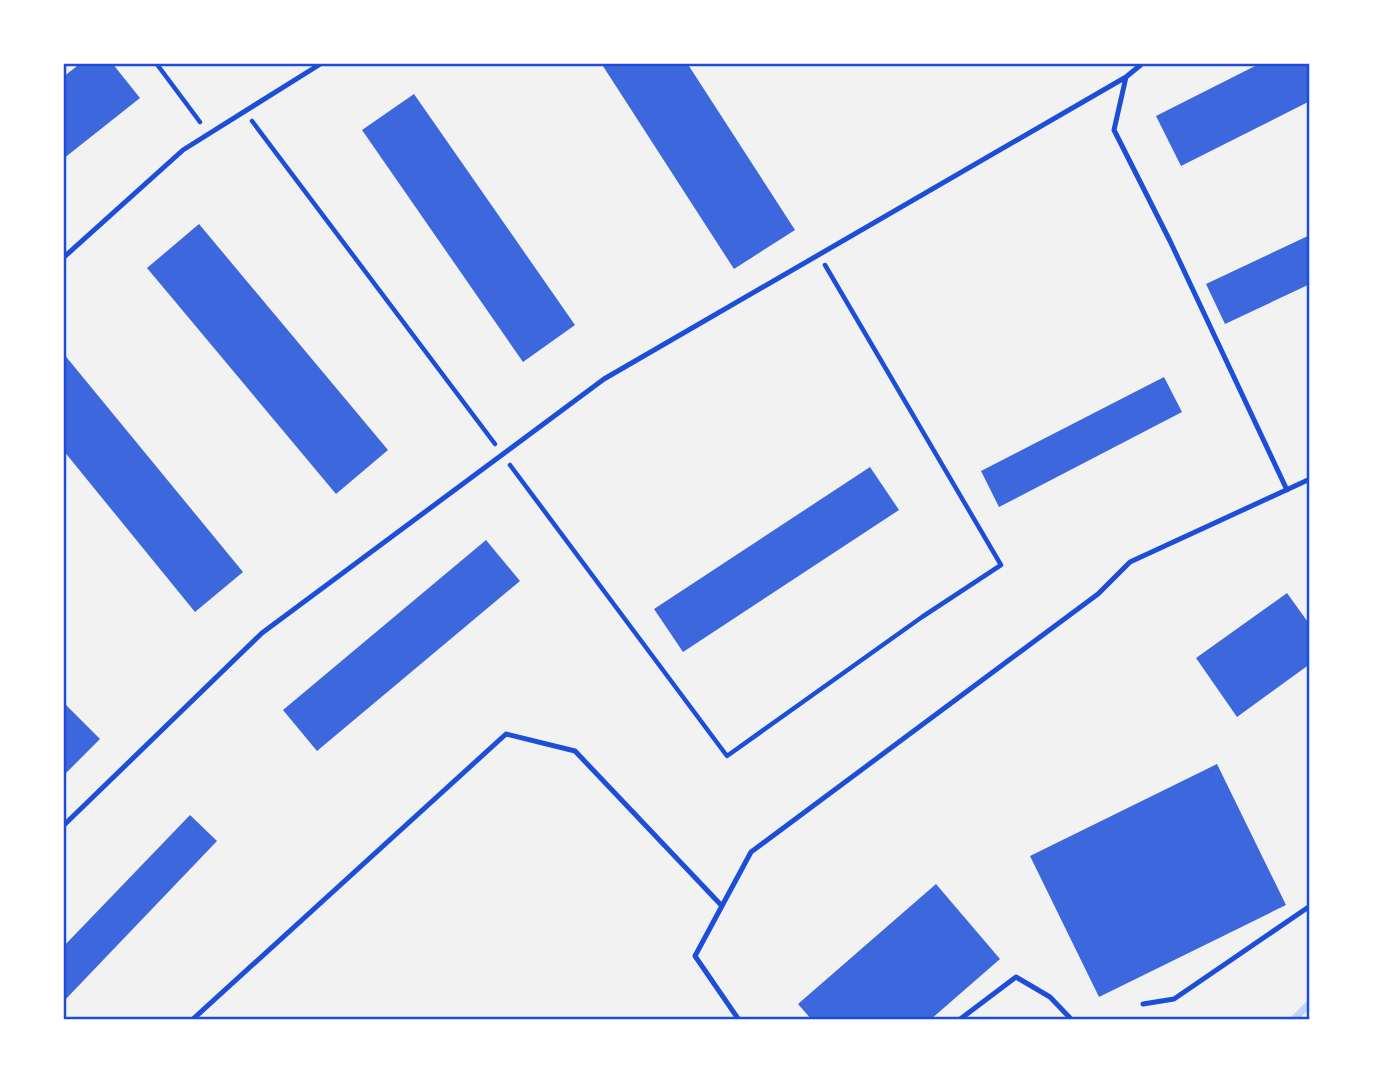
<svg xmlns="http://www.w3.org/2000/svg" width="1373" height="1083" font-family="'Alegreya Sans',sans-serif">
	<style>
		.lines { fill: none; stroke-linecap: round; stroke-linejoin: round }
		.stream { stroke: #bfd3fe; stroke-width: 7 }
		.building { fill: #3d67dc }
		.path { stroke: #1d4ed8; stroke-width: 4.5 }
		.service { stroke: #1d4ed8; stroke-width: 5 }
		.neatline { fill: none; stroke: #1d4ed8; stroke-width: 2.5 }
	</style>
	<rect width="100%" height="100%" fill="#f2f2f2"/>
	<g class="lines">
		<!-- stream -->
		<path class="stream" d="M1293 1020 1310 1003"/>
	</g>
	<!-- building -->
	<path class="building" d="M81 63H112L140 98 63 159V77Z
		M601 63H687L795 230 734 269Z
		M1261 63H1310V101L1181 166 1156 116Z
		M414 94 575 325 523 362 362 130Z
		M199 224 388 450 336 494 147 268Z
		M1310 235V284L1225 324 1206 284Z
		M63 353 243 572 195 612 63 450Z
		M1164 377 1182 412 999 507 981 471Z
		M870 467 899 510 683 652 654 609Z
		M486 540 520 581 317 751 283 710Z
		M1287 593 1310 625V664L1237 717 1196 658Z
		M63 702 100 739 63 776Z
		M1217 764 1286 905 1099 997 1030 856Z
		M190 815 217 841 63 1002V947Z
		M936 884 1000 959 930 1020H812L798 1004Z"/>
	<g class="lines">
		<!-- path -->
		<path class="path" d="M156 63 200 122
			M252 121 495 444
			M510 465 727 756 922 617 1001 565 825 265"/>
		<!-- service -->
		<path class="service" d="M1143 63 1126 77 1114 130 1170 241 1287 490
			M63 258 183 150 322 63
			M63 826 262 633 604 379 1126 77
			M1143 1004 1174 999 1310 906
			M192 1020 506 734 575 751 722 906
			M739 1020 695 956 751 852 1098 594 1130 562 1310 479
			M959 1020 1016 977 1050 997 1072 1020"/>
	</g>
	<!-- border -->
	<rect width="1373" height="1083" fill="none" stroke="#ffffff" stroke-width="130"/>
	<rect x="65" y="65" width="1243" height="953" class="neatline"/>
</svg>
